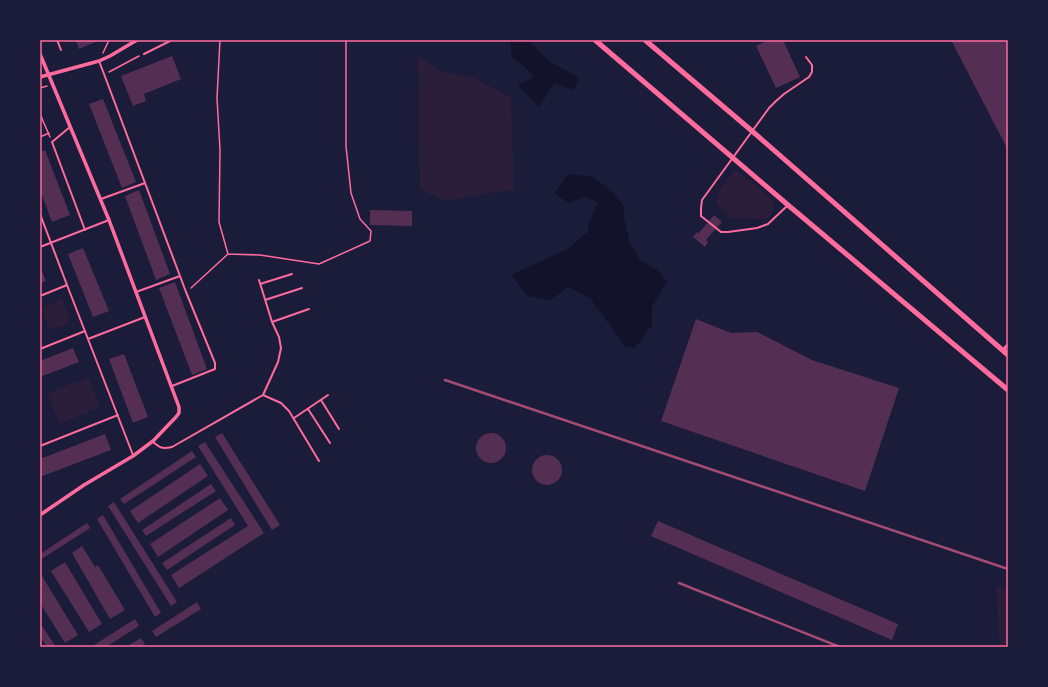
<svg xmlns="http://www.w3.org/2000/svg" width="1048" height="687" font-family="Roboto,sans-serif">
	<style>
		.green { fill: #2a1e3b }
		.water { fill: #12122b }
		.building { fill: #542f53 }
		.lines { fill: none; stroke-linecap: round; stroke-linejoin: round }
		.path { stroke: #ff6b9d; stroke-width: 1.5 }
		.service { stroke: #ff6b9d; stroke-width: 2 }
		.minor { stroke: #ff6b9d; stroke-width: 3.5 }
		.secondary { stroke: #ff6b9d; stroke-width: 5 }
		.rail { stroke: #a44b75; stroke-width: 2.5 }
		.neatline { fill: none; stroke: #ff6b9d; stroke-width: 1.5 }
	</style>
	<rect width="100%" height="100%" fill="#1b1b3a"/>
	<!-- green -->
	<path class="green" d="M418 56 441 72 475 78 511 98 514 189 444 201 420 189Z
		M735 169 772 199 774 210 767 219 731 218 716 203 720 189Z
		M62 299 71 322 50 330 41 308Z
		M88 377 100 407 60 424 47 394Z
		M996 585 1008 589V647H1000Z"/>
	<!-- water -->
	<path class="water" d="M510 40H528L549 61 579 78 574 90 554 83 539 107 518 85 533 78 532 73 512 57Z
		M568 174 593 177 614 193 625 209 623 215 630 243 640 260 657 270 667 281 652 307V325L635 348 625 346 590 298 568 287 550 300 528 296 511 275 570 248 577 240 588 232 589 222 598 202 584 197 568 203 554 193Z"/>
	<!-- building -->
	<path class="building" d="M76 40H100L79 49Z
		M768 40H783L800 77 776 88 756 46Z
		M951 40H1008V150Z
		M172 56 181 79 144 94 146 101 133 106 121 76Z
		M103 99 136 182 122 188 89 104Z
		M45 150 70 215 52 222 40 190V152Z
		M139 190 170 274 156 280 125 196Z
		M370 210 412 211V226L370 225Z
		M714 215 722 222 706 240 708 242 705 247 693 237 697 232 698 234Z
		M83 248 109 311 93 317 68 254Z
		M40 266 46 281 40 283Z
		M175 282 207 369 192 375 159 288Z
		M696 319 731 333 757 332 812 360 899 388 865 491 661 421Z
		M73 348 79 362 40 377V361Z
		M124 354 148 417 133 423 109 359Z
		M222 433 280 525 272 530 215 437Z
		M476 448a15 15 0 1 1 30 0a15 15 0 1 1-30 0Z
		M105 434 111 450 40 477V459Z
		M205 442 264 533 179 588 171 575 248 526 198 446Z
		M192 451 196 457 124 504 120 499Z
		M532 470a15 15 0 1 1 30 0a15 15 0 1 1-30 0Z
		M200 464 208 476 138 523 130 511Z
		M211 484 216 491 146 536 142 530Z
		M220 498 228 510 158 557 150 544Z
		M114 502 177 602 171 606 108 506Z
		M103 515 161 613 155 617 97 519Z
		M231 518 235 525 167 570 162 563Z
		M658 521 898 624 892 640 651 536Z
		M87 523 90 528 40 560V554Z
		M82 546 95 567 98 565 125 610 110 619 72 553Z
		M65 562 102 624 89 632 51 571Z
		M42 576 78 635 65 643 40 603V577Z
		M197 602 201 609 156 637 152 631Z
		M135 619 139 626 106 647H91Z
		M40 623 56 647H47L40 636Z
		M141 638 145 644 140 647H126Z"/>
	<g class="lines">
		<!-- path -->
		<path class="path" d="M103 53 109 40
			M109 72 139 56
			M40 88 47 86
			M40 114 50 137
			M40 137 49 133
			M228 254 260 255 319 264 370 241 371 231 360 219 351 193 346 146V40
			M191 288 228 254 219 222 220 150 217 98 220 40"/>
		<!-- service -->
		<path class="service" d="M57 40 61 50
			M144 54 172 40
			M99 61 104 74 186 292 215 363V369L172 386
			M70 127 52 142 85 230
			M101 199 145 183
			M787 206 768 224 757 228 728 232H721L701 216V208L702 200 769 108 776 101 784 94 809 77 812 72V65L806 57
			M40 214 67 285 133 455
			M40 247 109 220
			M259 280 272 322 279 337 281 348 278 362 263 395
			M260 284 292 274
			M136 292 180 276
			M40 296 67 285
			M265 300 302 288
			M272 322 309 309
			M88 339 145 317
			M40 349 85 331
			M321 400 339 429
			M308 409 330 443
			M294 418 328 395
			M153 442C160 448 162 449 172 447L263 395 281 403 289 411 319 461
			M40 446 118 415"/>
		<!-- minor -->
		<path class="minor" d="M40 54 109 220 179 407V413L176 417 153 441 133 456 84 485 40 515
			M40 77 99 61 110 56 137 40
			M1003 350 1008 345"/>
		<!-- secondary -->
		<path class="secondary" d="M595 40 788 205 1008 390
			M645 40 752 131 1008 355"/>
		<!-- rail -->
		<path class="rail" d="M445 380 1008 569
			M679 583 840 647"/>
	</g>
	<!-- border -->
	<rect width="1048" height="687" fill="none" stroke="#1b1b3a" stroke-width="82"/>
	<rect x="41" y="41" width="966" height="605" class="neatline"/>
</svg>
